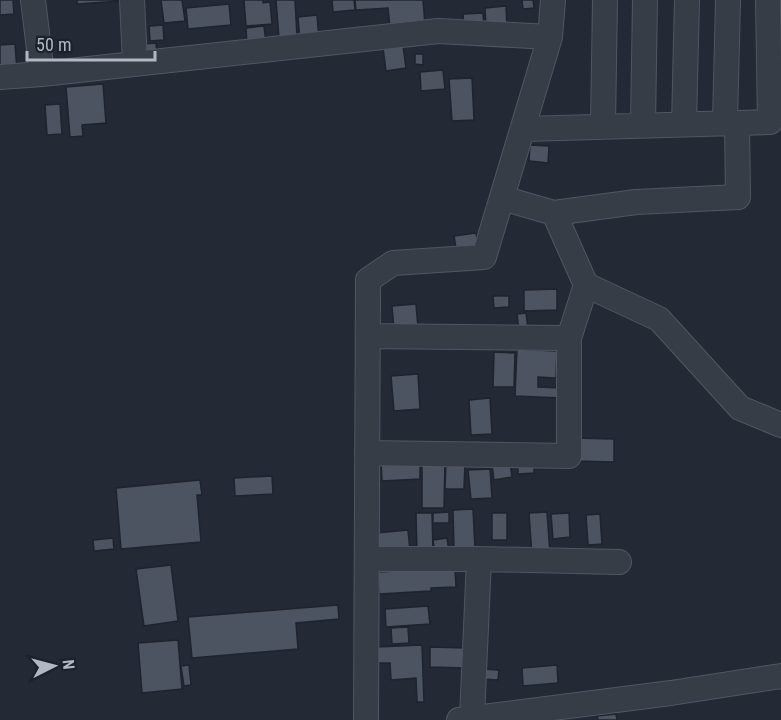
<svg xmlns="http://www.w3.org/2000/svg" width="781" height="720" font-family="'Roboto Condensed',sans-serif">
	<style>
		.building { fill: #4c5462; stroke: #1e242d; stroke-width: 1.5 }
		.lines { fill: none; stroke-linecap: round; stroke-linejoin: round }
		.minor-casing { stroke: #515762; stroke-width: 26 }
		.minor { stroke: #373d47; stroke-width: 24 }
	</style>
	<rect width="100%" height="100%" fill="#232a36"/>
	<!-- building -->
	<path class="building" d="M0 0H13L14 14 0 15Z
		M77 0H120L121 1 77 4Z
		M161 0H182L185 21 164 23Z
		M244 0H263V3L270 2 272 24 246 26Z
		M276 0H295L297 37 279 38Z
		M332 0H354L355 10 333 12Z
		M355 0H423L425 25 390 28 388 8 356 10Z
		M522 0H533L534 8 523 9Z
		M229 4 231 25 188 29 186 8Z
		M506 6 507 26 486 28 485 8Z
		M483 13 484 27 464 28 463 14Z
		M317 15 319 39 300 41 298 17Z
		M163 25 164 40 150 41 149 26Z
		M264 26 266 43 247 45 246 28Z
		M156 43 157 55 144 56 143 44Z
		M15 44 17 71 0 72V45Z
		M403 46 406 68 386 71 383 48Z
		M415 54H423V65L415 64Z
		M443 70 445 89 421 91 420 72Z
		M472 78 474 120 452 121 449 79Z
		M103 84 106 123 82 125 83 136 70 137 66 87Z
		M60 104 62 134 47 135 45 105Z
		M530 145 549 146 548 163 529 161Z
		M476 233 479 250 457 254 454 236Z
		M557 289V310L524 311V290Z
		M493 296H509V307L494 308Z
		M416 304 418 328 394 330 392 306Z
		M526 313 528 329 519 331 517 314Z
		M517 349 557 351 556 378 538 377V387L561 388V398L515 396Z
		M494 352 515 353 514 387H493Z
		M418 374 420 409 394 411 391 376Z
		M490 398 492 434 471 435 469 400Z
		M574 438 614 439V462L574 461Z
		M420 460V479L382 481 381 462Z
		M422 461H445L444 508H422Z
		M446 461 465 462 464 489H445Z
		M510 462 512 477 494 480 492 464Z
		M518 462H534V473L518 474Z
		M490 469 492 498 471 499 468 470Z
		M272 476 273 494 235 496 234 478Z
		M200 480 202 495H197L201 542 121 549 116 488Z
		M473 509 475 548 454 549 453 510Z
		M449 512V523H433V513Z
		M547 512 550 554 532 556 529 513Z
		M416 513H432L433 552H417Z
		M492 513H507V540H492Z
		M569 513 570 537 553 539 551 514Z
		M600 514 602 544 588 545 586 515Z
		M408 530 410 551 378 555 376 533Z
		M113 538 114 549 94 551 93 540Z
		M447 538 449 552 435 554 433 540Z
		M171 565 178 621 144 626 136 569Z
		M455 568 456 587 431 588V591L379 594 378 572Z
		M338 605 339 619 296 623 298 649 192 658 188 617Z
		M428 606 430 624 386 627 385 609Z
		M408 627 409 643 392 644 391 628Z
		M178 640 182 689 142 693 138 643Z
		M422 645 424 702H417L416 678 391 680 390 663H378L377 647Z
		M430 647 466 648V668L430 667Z
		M189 665 191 685 184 686 181 666Z
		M557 665 558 683 523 686 522 668Z
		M481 669 499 670 498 680 481 679Z
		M616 714 617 720H598L597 716Z"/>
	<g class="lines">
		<!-- minor casing -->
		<g class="minor-casing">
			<path id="minor" d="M33 0 42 74
				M132 0 135 63
				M550 37 553 0
				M0 77 42 74 438 31 550 37 484 257 393 263 368 280 366 720
				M725 123 728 0
				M684 124 687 0
				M643 125 645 0
				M603 126 605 0
				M524 129 770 122 768 0
				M502 198 554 213 636 202 738 197 737 123
				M554 213 586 285 659 319 740 408 781 425
				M569 338 586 285
				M367 453 569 456V338L368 336
				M367 559H479L619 562
				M472 718 479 559
				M459 720 671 693 781 676"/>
		</g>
		<!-- minor -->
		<use href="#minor" class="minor"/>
	</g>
	<!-- north arrow -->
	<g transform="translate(54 666) rotate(84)" stroke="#1c222b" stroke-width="4.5" paint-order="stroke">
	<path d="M0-4.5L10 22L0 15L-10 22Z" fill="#b1b7c3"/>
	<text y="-9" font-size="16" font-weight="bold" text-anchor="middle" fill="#b1b7c3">N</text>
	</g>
	<!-- scale -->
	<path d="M27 51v9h128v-9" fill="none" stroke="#b1b7c3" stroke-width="3"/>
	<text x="36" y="51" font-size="18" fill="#b1b7c3" stroke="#1c222b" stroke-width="4.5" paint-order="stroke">50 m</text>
</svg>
